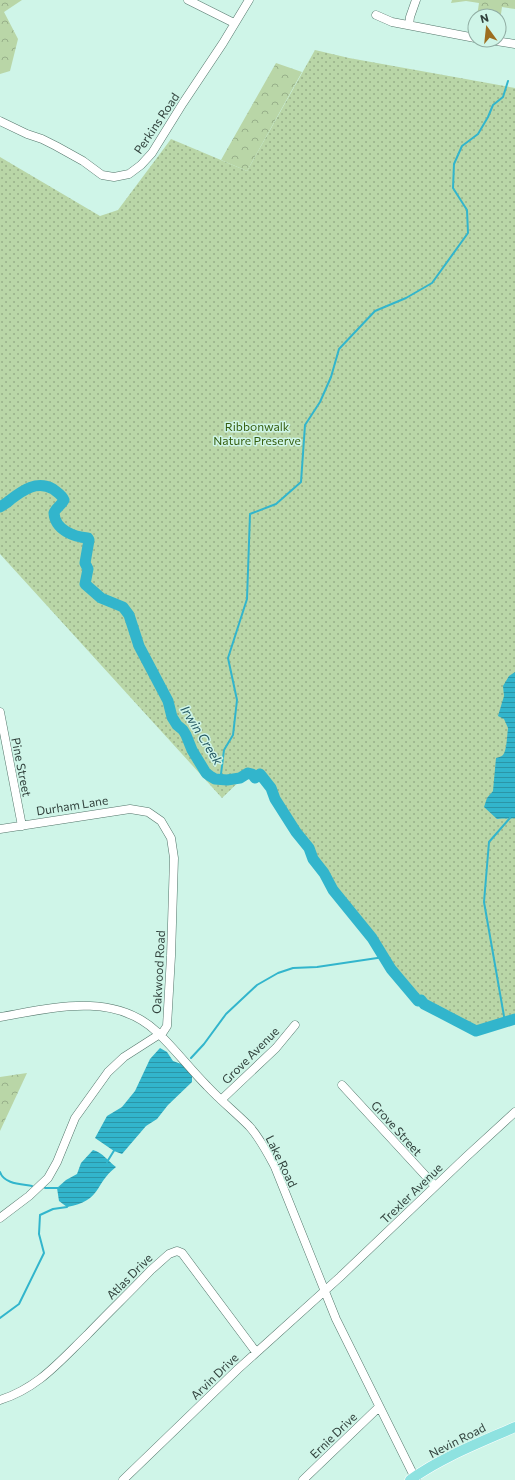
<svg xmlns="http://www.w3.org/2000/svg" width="515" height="1480" font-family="Commissioner,sans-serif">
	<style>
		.forest { fill: url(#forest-crowns) }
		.park { fill: url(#park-dots) }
		.water { fill: url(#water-rules) }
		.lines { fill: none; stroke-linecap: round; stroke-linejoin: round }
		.stream { stroke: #32b5cc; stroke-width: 2 }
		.river { stroke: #32b5cc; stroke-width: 11 }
		.minor-casing { stroke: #54766b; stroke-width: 9 }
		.major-casing { stroke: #fff; stroke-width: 11 }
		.minor { stroke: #fff; stroke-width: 8 }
		.major { stroke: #8ee2e0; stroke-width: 10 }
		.labels { text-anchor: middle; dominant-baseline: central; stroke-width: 3; stroke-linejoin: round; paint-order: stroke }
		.street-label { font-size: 12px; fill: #31413c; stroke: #cff5e8 }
		.park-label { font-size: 12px; fill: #345c0d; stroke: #cff5e8 }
		.water-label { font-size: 13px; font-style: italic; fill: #245862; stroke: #cff5e8 }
	</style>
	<defs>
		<pattern id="forest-crowns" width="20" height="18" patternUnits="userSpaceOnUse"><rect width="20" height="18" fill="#b9d6a7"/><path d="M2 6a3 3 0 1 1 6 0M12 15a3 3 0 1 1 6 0" fill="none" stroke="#97af89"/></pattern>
		<pattern id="park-dots" width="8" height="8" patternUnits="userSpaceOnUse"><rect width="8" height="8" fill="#b9d6a7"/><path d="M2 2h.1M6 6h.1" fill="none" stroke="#97af89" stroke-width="1.8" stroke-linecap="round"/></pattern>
		<pattern id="water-rules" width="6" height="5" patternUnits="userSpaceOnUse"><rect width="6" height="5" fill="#32b5cc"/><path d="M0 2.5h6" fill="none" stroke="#2b95a7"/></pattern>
	</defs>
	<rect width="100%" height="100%" fill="#cff5e8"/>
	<!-- forest -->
	<path class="forest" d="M0 0H22L4 12 18 39 10 71 0 74Z
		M452 0H515V9L502 7 499 28V16H477L479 3 466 1 451 3Z
		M276 63 302 72 247 171 221 160Z
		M27 1073 0 1131V1077Z"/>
	<!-- park -->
	<path class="park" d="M315 50 349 58 515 88V1019L476 1031 424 1004 421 1000 418 1001 391 969 372 938 333 890 324 873 313 859 309 848 296 832 275 799 271 788 260 774 252 769 222 798 0 554V157L100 216 118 210 171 139 247 171Z"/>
	<!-- water -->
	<path class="water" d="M515 672V818C509 819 504 818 497 819L484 807 487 798 493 791 496 758C498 757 501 757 503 755 507 750 507 735 508 728L504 719 498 716 504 696 503 686 509 676Z
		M160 1048 167 1052 173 1061 184 1065 192 1074V1082L168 1105 157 1119 146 1126 122 1154 114 1151 95 1138 107 1116 122 1107 135 1091 150 1059Z
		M93 1150C103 1153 108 1161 116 1167 94 1184 102 1201 67 1207L59 1201 57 1188 66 1180 77 1174 81 1163Z"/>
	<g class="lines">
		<!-- stream -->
		<path class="stream" d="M227 780 221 774 224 750 233 735 237 700 228 658 247 599 250 514 276 504 301 482 305 425 320 402 331 377 339 349 375 311 406 298 432 283 468 233 467 210 453 188 454 164 462 146 478 134 488 117 493 105 503 97 508 81
			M505 1022 484 902 489 842 510 818
			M191 1058 204 1044 226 1014 257 985 278 973 293 968 317 967 384 957
			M107 1162 115 1149
			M0 1172C4 1184 21 1184 32 1186
			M45 1188H59
			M0 1318 19 1304 44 1253 39 1234 40 1215 53 1209 67 1207 68 1205"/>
		<!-- river -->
		<path class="river" d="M0 507C3 505 7 503 10 500 23 490 37 480 53 489 58 493 62 495 64 500 61 506 56 507 54 513 55 530 74 537 88 538L89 540 85 563 88 569 85 584 101 598 123 607 129 615 139 646 168 701 172 717 177 725 183 730 186 735 192 750 206 773 210 776 215 779 227 780 240 778 248 773 252 774 255 778 260 774 271 788 275 799 296 832 309 848 313 859 324 873 333 890 372 938 391 969 418 1001 421 1000 424 1004 476 1031 515 1019"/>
		<!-- minor casing -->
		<g class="minor-casing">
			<path id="minor" d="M188 0 234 23
				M376 15 392 22 475 38
				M409 25 410 17 416 0
				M490 40 515 44
				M0 121 27 134 42 139 56 146 83 161 102 175 114 177 129 174 141 165 152 153 183 103 223 43 249 0
				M0 712 22 826
				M0 829 130 809 148 812 161 821 171 838 174 858 171 956 167 1026 163 1032 124 1057 108 1072 75 1118 57 1162 48 1178 29 1196 0 1218
				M0 1017C52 1008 114 991 157 1032 175 1049 190 1069 207 1086 220 1100 235 1112 249 1126 260 1138 267 1152 275 1167L336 1319 416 1480
				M342 1085 435 1186
				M221 1100 276 1048 295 1025
				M0 1400C38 1388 59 1362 87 1335 108 1313 130 1292 151 1270L169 1254 177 1251 182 1253 256 1352
				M123 1480 238 1369 340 1277 466 1157 515 1112
				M303 1480 379 1407"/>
		</g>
		<!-- major casing -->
		<g class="major-casing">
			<path id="major" d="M410 1480C442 1457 479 1443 515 1427"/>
		</g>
		<!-- minor -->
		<use href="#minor" class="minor"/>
		<!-- major -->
		<use href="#major" class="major"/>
	</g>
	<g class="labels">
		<!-- street labels -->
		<g class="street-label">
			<text transform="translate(156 123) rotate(-56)">Perkins Road</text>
			<text transform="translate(22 767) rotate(79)">Pine Street</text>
			<text transform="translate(72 805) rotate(-9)">Durham Lane</text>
			<text transform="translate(158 972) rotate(-87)">Oakwood Road</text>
			<text transform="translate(250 1055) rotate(-45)">Grove Avenue</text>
			<text transform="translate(397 1128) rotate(48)">Grove Street</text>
			<text transform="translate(282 1161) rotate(64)">Lake Road</text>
			<text transform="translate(411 1193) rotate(-44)">Trexler Avenue</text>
			<text transform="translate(129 1276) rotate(-45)">Atlas Drive</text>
			<text transform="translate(214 1376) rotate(-44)">Arvin Drive</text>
			<text transform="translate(333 1435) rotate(-44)">Ernie Drive</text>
			<text transform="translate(457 1440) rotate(-27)">Nevin Road</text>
		</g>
		<!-- park labels -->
		<g class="park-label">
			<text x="257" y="426">Ribbonwalk<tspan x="257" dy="14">Nature Preserve</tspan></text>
		</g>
		<!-- water labels -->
		<g class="water-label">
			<text transform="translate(202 735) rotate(58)">Irwin Creek</text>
		</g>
	</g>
	<!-- north arrow -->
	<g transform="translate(487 28) rotate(345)"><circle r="19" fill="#cff5e8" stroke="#90ada3"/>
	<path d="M0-3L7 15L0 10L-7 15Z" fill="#9d6e20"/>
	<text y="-6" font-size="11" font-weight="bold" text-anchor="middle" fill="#31413c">N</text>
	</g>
</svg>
